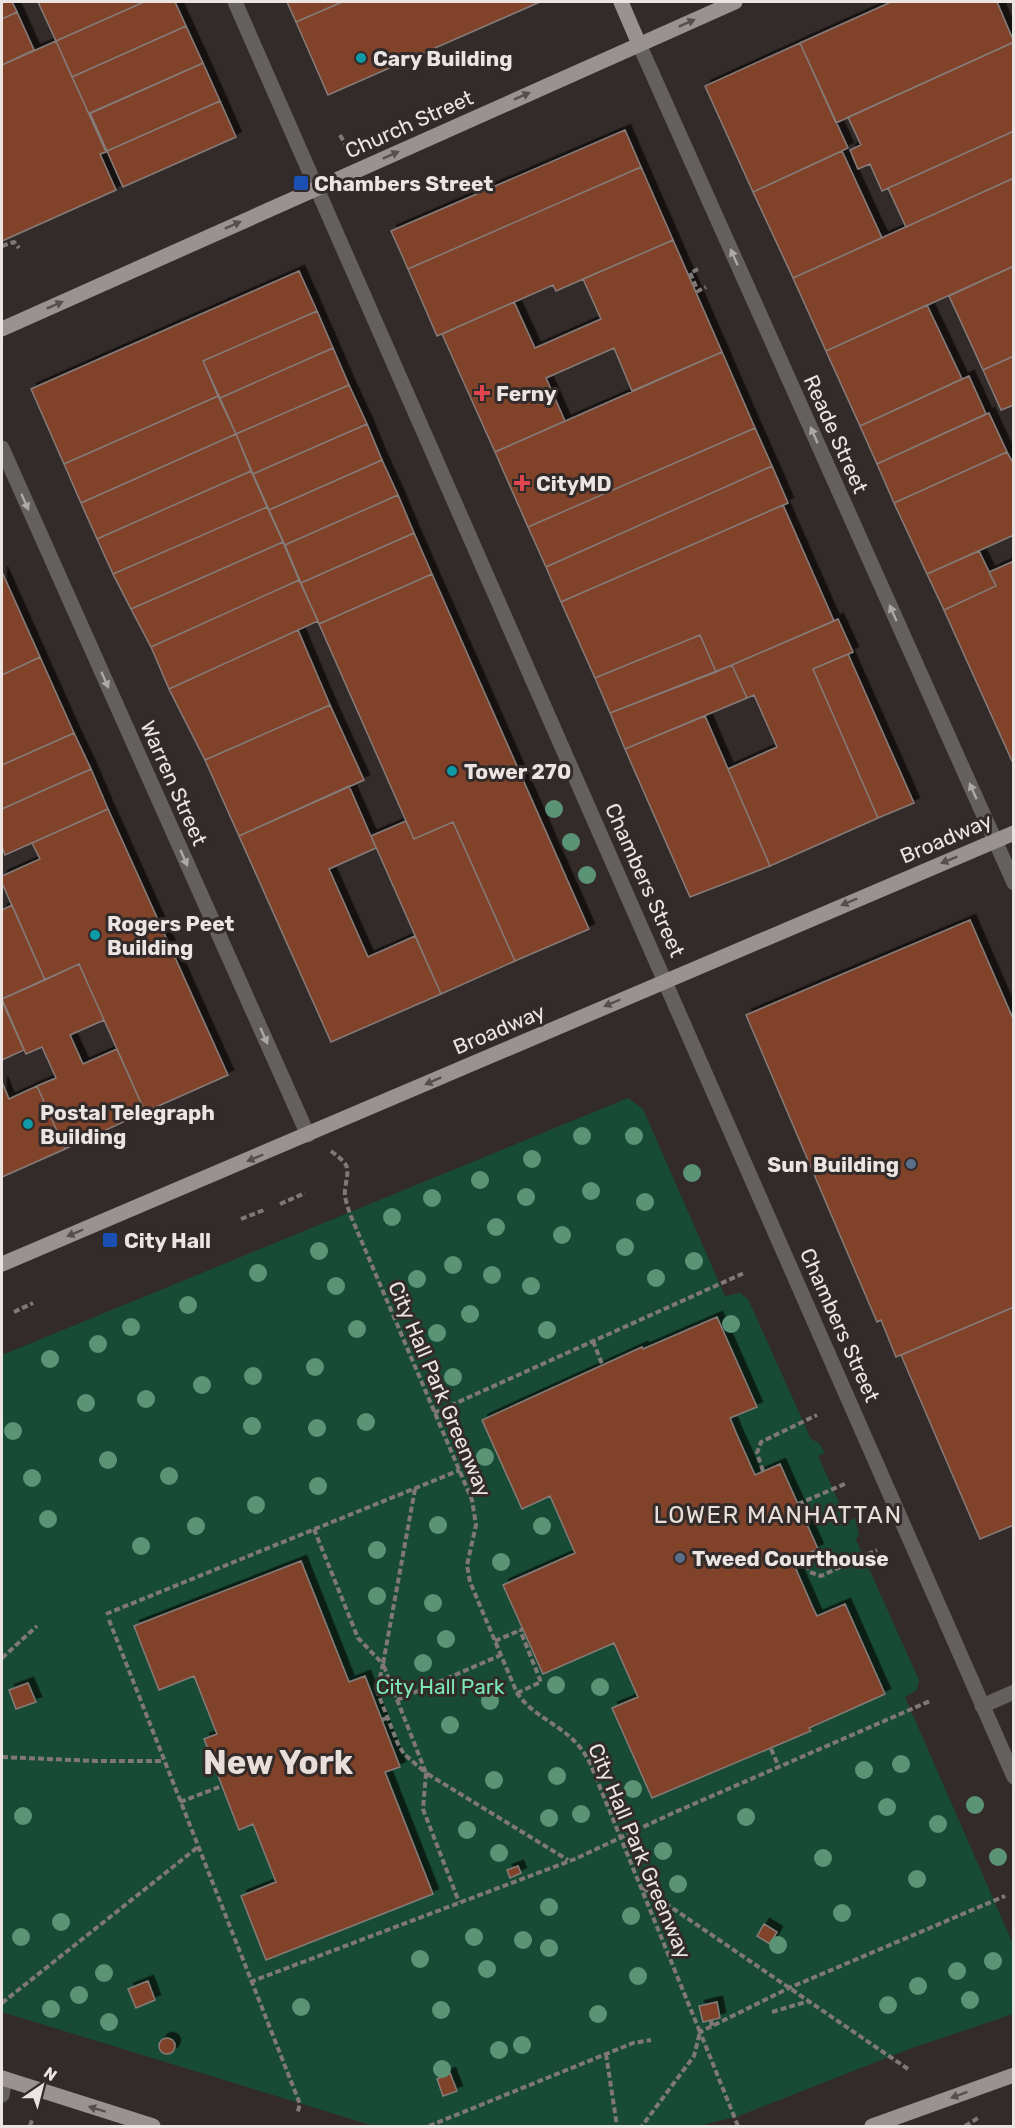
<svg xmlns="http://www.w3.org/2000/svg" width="1015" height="2128" font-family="Rubik,sans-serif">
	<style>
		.green { fill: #184b35 }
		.building { fill: #81422b; stroke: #857c79; stroke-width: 1.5; filter: url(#shadow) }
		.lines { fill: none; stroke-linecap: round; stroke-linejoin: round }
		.path { stroke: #7f7876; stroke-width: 4; stroke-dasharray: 6 3; stroke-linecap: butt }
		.minor { stroke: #64605f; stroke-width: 15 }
		.major { stroke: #9a9290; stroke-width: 15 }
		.tree { fill: #5b9377 }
		.oneway { fill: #574f4d }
		.oneway2 { fill: #aea9a8 }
		.culture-dot { fill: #0f9aa8; stroke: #332b29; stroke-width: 2 }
		.transit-dot { fill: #1a4fb4; stroke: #332b29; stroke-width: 2 }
		.health-dot { fill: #e0444e; stroke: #332b29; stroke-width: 2 }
		.service-dot { fill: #5c6f8a; stroke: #332b29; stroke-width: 2 }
		.labels { text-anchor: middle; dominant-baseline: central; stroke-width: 6; stroke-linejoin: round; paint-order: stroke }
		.poi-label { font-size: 21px; font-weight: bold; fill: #eae5e3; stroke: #332b29; text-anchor: start }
		.street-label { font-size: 21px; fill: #eae5e3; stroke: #332b29 }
		.park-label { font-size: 21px; fill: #7ce8b6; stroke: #332b29 }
		.quarter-label { font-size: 24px; letter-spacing: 1.5px; fill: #e8deda; stroke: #332b29 }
		.town-label { font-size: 33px; font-weight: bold; fill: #e8deda; stroke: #332b29 }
	</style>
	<defs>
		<filter id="shadow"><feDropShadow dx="5.5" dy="-5.5" stdDeviation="0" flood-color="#0009"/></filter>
	</defs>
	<rect width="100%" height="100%" fill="#332b29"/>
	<!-- green -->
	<path class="green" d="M628 1098 643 1109 725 1296 740 1293 748 1299 811 1439 819 1443 825 1453 818 1456 848 1522 855 1518 859 1534 856 1540 919 1680 917 1690 905 1697 1013 1944V2014L912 2048 736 2117 697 2126H374L2 2012V1355Z"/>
	<!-- building -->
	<path class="building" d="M2 2H12L17 12 2 19Z
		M38 2H144L56 41Z
		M144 2H175L186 26 72 77 56 41Z
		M287 2H342L296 22Z
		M342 2H540L328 95 296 22Z
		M891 2H997L1014 42 836 123 800 43Z
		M17 12 34 50 2 65V19Z
		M186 26 203 63 89 114 72 77Z
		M56 41 106 152 100 154 116 190 2 241V65Z
		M1014 42V131L882 191 870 164 858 169 850 150 861 145 848 117Z
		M800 43 848 148 753 192 705 86Z
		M203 63 220 101 107 151 90 113Z
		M220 101 236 137 123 187 107 151Z
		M625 130 641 167 408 269 391 231Z
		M1014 131V178L906 227 888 188Z
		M842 151 882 238 793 278 753 192Z
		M641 167 673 240 556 291 553 285 437 336 408 269Z
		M1014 178V266L826 351 793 278Z
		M673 240 722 352 632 391 614 348 546 378 565 421 495 452 442 334 514 302 535 348 601 319 583 279Z
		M1014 266V356L983 370 949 296Z
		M299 271 317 311 203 361 218 396 64 464 31 389Z
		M927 305 962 379 860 426 826 351Z
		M317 311 333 348 220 398 203 361Z
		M333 348 349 385 236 434 220 398Z
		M722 352 755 428 528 527 495 452Z
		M1014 356V405L1001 410 983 370Z
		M969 376 986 414 877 464 860 426Z
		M349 385 367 424 253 474 236 434Z
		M218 396 236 434 81 503 64 464Z
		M989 413 1007 452 894 503 877 464Z
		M367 424 382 460 269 510 253 474Z
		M755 428 772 466 546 567 528 527Z
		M236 434 251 471 97 539 81 503Z
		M1007 452 1014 465V535L927 574 894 503Z
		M382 460 398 495 285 545 269 510Z
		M772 466 788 503 561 602 546 567Z
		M251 471 267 507 113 574 97 539Z
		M398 495 414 533 301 583 285 545Z
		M783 505 834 621 716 672 700 635 595 678 561 602Z
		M267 507 283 542 131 609 113 574Z
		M414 533 432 574 319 624 301 583Z
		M283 542 299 580 151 647 131 609Z
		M979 551 996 586 944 610 927 574Z
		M1014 561V761H1012L944 610 996 586 989 572Z
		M2 572 40 657 2 675Z
		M432 574 589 929 515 961 453 822 414 839 319 624Z
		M299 580 318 621 169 689 151 647Z
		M838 619 853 652 813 669 878 818 770 866 728 769 777 747 754 695 747 698 732 665Z
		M298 630 330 705 205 760 169 689Z
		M700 635 716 672 610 713 595 678Z
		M848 654 914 803 878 818 813 669Z
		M40 657 74 733 2 765V675Z
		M732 665 747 698 625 749 610 713Z
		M330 705 364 780 239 836 205 760Z
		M705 716 770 866 690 897 625 749Z
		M74 733 91 769 2 809V765Z
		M91 769 108 809 5 855 2 847V809Z
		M349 786 376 848 329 869 368 957 415 936 441 994 331 1042 239 836Z
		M108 809 228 1075 145 1112 79 964 45 980 2 883V876L40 859 32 843Z
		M406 821 414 839 453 822 515 961 441 994 371 836Z
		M12 905 45 980 2 999V910Z
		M970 920 1014 1021V1307L896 1357 881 1320 877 1322 746 1015Z
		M79 964 104 1020 70 1035 83 1064 117 1049 145 1112 65 1149 37 1086 56 1078 42 1047 26 1054 2 999Z
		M2 1001 24 1050 2 1060Z
		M2 1082 9 1099 37 1086 65 1149 2 1177Z
		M1014 1307V1525L980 1539 901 1355Z
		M717 1317 757 1407 730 1418 737 1435 755 1475 780 1464 818 1549 792 1560 813 1608 817 1616 845 1604 885 1694 809 1728 811 1731 652 1798 612 1708 638 1697 614 1643 543 1674 503 1585 575 1553 550 1496 522 1509 482 1420 642 1347 643 1349Z
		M301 1561 349 1682 365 1676 400 1767 385 1772 433 1894 266 1960 241 1896 276 1882 253 1824 239 1830 222 1786 204 1739 217 1734 194 1676 159 1690 134 1626Z
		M28 1683 36 1702 16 1709 9 1690Z
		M518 1866 521 1873 510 1878 507 1870Z
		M764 1924 777 1932 770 1944 757 1936Z
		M148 1981 155 2000 136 2008 128 1989Z
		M717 2002 720 2018 703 2022 699 2006Z
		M159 2046a8 8 0 1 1 16 0a8 8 0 1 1-16 0Z
		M450 2073 457 2091 443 2096 437 2079Z"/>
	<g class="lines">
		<!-- path -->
		<path class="path" d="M340 135 347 147
			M2 246 14 242 19 248
			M698 269 690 273 698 291 706 287
			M331 1151C352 1167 348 1166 345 1190 344 1198 348 1207 350 1214L472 1500 476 1525 467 1565 470 1582 517 1693C538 1723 571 1725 590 1763L700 2032 694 2056 642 2126
			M280 1204 305 1193
			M241 1219 264 1210
			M14 1312 33 1303
			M593 1341 602 1364
			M434 1413 744 1273
			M763 1471 757 1453 761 1442 817 1415
			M415 1489 383 1664 426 1773 568 1860
			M798 1504 847 1483
			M314 1529 358 1638 383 1664 377 1691 398 1744 404 1754 426 1773 423 1809 459 1902
			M802 1556 810 1572 821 1576 877 1550
			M106 1614 460 1470
			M109 1620 300 2104 297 2114
			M495 1641 523 1629
			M2 1658 37 1626
			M517 1693 541 1682 520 1630
			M397 1700 501 1655
			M382 1720 388 1717
			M771 1749 779 1767
			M2 1757 95 1761H164
			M180 1802 222 1786
			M643 1888 908 2069
			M250 1982 575 1859 673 1813 930 1701
			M2 2003 198 1847
			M772 2012 809 2001
			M711 2020 712 2027
			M606 2054 617 2126
			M30 2126 32 2120
			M429 2126 633 2043 651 2040
			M738 2126 700 2032 789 1988 1005 1896
			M965 2126 978 2118"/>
		<!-- minor -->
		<path class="minor" d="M235 2 1014 1777
			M639 44 1014 883
			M2 448 308 1135
			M982 1706 1014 1692
			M2 2095 5 2079"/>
		<!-- major -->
		<path class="major" d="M621 2 639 44
			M2 329 735 2
			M2 1264 1014 833
			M2 2078 153 2126
			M872 2126 1014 2075"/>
	</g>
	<!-- trees -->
	<g class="tree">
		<circle cx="554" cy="809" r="9"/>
		<circle cx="571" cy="842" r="9"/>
		<circle cx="587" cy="875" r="9"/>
		<circle cx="582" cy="1136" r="9"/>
		<circle cx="634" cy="1136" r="9"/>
		<circle cx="532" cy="1159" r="9"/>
		<circle cx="692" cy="1173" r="9"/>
		<circle cx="480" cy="1180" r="9"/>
		<circle cx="591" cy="1191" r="9"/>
		<circle cx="526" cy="1197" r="9"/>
		<circle cx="432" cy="1198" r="9"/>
		<circle cx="645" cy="1202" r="9"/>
		<circle cx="392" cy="1217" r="9"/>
		<circle cx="496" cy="1227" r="9"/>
		<circle cx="562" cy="1235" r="9"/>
		<circle cx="625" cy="1247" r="9"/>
		<circle cx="319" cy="1251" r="9"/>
		<circle cx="694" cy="1261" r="9"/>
		<circle cx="453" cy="1265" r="9"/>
		<circle cx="258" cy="1273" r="9"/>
		<circle cx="492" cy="1275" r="9"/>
		<circle cx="656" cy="1278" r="9"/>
		<circle cx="417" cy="1279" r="9"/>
		<circle cx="336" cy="1286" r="9"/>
		<circle cx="531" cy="1286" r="9"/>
		<circle cx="188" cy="1305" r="9"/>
		<circle cx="470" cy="1314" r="9"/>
		<circle cx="731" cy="1324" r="9"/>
		<circle cx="131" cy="1327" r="9"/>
		<circle cx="357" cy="1329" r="9"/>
		<circle cx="547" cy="1330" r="9"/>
		<circle cx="437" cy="1333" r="9"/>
		<circle cx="98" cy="1344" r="9"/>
		<circle cx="50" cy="1359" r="9"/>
		<circle cx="315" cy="1367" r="9"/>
		<circle cx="253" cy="1376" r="9"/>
		<circle cx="453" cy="1377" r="9"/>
		<circle cx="202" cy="1385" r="9"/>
		<circle cx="146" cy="1399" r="9"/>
		<circle cx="86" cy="1403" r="9"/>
		<circle cx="366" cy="1422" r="9"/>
		<circle cx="252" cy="1426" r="9"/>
		<circle cx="317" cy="1428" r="9"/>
		<circle cx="13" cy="1431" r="9"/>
		<circle cx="485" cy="1457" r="9"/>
		<circle cx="108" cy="1460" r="9"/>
		<circle cx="169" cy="1476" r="9"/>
		<circle cx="32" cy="1478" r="9"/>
		<circle cx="318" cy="1486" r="9"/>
		<circle cx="256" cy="1505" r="9"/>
		<circle cx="48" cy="1519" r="9"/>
		<circle cx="438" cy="1525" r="9"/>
		<circle cx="196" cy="1526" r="9"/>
		<circle cx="542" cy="1526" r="9"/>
		<circle cx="141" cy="1546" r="9"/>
		<circle cx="377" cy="1550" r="9"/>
		<circle cx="501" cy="1562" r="9"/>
		<circle cx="377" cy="1596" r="9"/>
		<circle cx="433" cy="1603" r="9"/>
		<circle cx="446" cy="1639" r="9"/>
		<circle cx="423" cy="1663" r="9"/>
		<circle cx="556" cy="1685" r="9"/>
		<circle cx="600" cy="1687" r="9"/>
		<circle cx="490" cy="1701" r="9"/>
		<circle cx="450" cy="1725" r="9"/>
		<circle cx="901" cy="1764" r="9"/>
		<circle cx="864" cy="1770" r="9"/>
		<circle cx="557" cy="1776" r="9"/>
		<circle cx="494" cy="1780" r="9"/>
		<circle cx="633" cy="1789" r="9"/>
		<circle cx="975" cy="1805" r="9"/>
		<circle cx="887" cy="1807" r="9"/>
		<circle cx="581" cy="1814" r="9"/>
		<circle cx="23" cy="1816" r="9"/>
		<circle cx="746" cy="1817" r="9"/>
		<circle cx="549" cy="1818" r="9"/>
		<circle cx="938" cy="1824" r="9"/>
		<circle cx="467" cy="1830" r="9"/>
		<circle cx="663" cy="1851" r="9"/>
		<circle cx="499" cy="1853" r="9"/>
		<circle cx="998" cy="1857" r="9"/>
		<circle cx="823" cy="1858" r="9"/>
		<circle cx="917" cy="1879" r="9"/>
		<circle cx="678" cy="1884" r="9"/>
		<circle cx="549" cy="1907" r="9"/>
		<circle cx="842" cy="1913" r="9"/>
		<circle cx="631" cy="1916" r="9"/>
		<circle cx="61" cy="1922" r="9"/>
		<circle cx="21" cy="1937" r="9"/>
		<circle cx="474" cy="1937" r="9"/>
		<circle cx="523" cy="1940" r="9"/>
		<circle cx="778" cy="1945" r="9"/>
		<circle cx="549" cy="1948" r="9"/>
		<circle cx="420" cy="1959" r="9"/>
		<circle cx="993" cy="1961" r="9"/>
		<circle cx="487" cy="1969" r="9"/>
		<circle cx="957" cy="1971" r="9"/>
		<circle cx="104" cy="1973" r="9"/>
		<circle cx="638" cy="1976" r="9"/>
		<circle cx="918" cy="1986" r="9"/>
		<circle cx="79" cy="1995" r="9"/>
		<circle cx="970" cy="2000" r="9"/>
		<circle cx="888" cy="2005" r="9"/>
		<circle cx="301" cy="2007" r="9"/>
		<circle cx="51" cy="2009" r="9"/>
		<circle cx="441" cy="2010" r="9"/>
		<circle cx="598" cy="2014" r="9"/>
		<circle cx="109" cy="2022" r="9"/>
		<circle cx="522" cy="2045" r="9"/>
		<circle cx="499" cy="2050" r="9"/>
		<circle cx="442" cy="2069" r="9"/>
	</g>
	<!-- one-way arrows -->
	<defs><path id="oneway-solid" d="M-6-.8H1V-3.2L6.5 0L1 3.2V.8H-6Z" transform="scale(1.5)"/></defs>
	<g class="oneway">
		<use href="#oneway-solid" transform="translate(687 23) rotate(-24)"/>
		<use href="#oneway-solid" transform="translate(522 96) rotate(-24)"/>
		<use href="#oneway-solid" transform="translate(391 155) rotate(-24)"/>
		<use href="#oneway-solid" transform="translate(233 225) rotate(-24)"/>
		<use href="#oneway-solid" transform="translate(55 305) rotate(-24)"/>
		<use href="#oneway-solid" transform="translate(949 860) rotate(158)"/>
		<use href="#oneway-solid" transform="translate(849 902) rotate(157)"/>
		<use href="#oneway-solid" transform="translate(612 1003) rotate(157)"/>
		<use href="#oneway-solid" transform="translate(433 1081) rotate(156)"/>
		<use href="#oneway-solid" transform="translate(255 1158) rotate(157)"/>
		<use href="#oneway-solid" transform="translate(75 1233) rotate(157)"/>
		<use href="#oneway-solid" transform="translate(959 2095) rotate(160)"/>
		<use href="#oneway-solid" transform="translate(97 2109) rotate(-163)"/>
	</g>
	<g class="oneway2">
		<use href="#oneway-solid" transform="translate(734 257) rotate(-114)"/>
		<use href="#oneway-solid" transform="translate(814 435) rotate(-114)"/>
		<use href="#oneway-solid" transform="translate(25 502) rotate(66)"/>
		<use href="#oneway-solid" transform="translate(893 613) rotate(-114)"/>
		<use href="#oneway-solid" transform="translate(105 680) rotate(66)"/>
		<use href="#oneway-solid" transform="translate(973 791) rotate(-114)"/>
		<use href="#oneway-solid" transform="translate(184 858) rotate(66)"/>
		<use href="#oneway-solid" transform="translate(264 1036) rotate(66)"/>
	</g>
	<!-- markers -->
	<g class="culture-dot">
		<circle cx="361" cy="58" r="6"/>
		<circle cx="452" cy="771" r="6"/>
		<circle cx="95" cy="935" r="6"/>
		<circle cx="28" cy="1124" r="6"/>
	</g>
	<g class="transit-dot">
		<rect x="293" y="175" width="16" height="16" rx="3"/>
		<rect x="102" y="1232" width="16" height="16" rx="3"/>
	</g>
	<g class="health-dot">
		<path d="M479 384h6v6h6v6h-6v6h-6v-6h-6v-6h6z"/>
		<path d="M519 474h6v6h6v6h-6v6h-6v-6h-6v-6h6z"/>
	</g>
	<g class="service-dot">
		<circle cx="911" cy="1164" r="6"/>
		<circle cx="680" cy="1558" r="6"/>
	</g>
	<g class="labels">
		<!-- poi labels -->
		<g class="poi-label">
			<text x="373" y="58">Cary Building</text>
			<text x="314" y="183">Chambers Street</text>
			<text x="496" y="393">Ferny</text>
			<text x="536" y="483">CityMD</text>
			<text x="464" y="771">Tower 270</text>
			<text x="107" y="923">Rogers Peet<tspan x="107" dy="24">Building</tspan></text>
			<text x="40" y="1112">Postal Telegraph<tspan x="40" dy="24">Building</tspan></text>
			<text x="899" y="1164" text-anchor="end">Sun Building</text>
			<text x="124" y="1240">City Hall</text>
			<text x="692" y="1558">Tweed Courthouse</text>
		</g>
		<!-- street labels -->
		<g class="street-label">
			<text transform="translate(409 124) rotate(-24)">Church Street</text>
			<text transform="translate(836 434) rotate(66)">Reade Street</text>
			<text transform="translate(174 783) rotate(66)">Warren Street</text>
			<text transform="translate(946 838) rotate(-23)">Broadway</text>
			<text transform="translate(645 880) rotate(66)">Chambers Street</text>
			<text transform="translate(499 1029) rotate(-23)">Broadway</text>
			<text transform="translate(840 1325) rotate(66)">Chambers Street</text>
			<text transform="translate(440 1389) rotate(67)">City Hall Park Greenway</text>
			<text transform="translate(640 1851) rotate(67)">City Hall Park Greenway</text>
		</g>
		<!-- park labels -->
		<g class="park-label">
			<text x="440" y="1686">City Hall Park</text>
		</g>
		<!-- quarter labels -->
		<g class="quarter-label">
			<text x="778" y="1515">LOWER MANHATTAN</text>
		</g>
		<!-- town labels -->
		<g class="town-label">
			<text x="278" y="1762">New York</text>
		</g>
	</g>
	<!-- border -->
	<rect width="1015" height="2128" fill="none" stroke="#eae5e3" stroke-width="6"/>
	<!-- north arrow -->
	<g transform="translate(42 2086) rotate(35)" stroke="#332b29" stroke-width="4.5" paint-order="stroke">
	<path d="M0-4.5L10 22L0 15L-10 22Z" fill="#eae5e3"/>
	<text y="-9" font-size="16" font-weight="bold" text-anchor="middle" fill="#eae5e3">N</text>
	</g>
</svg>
